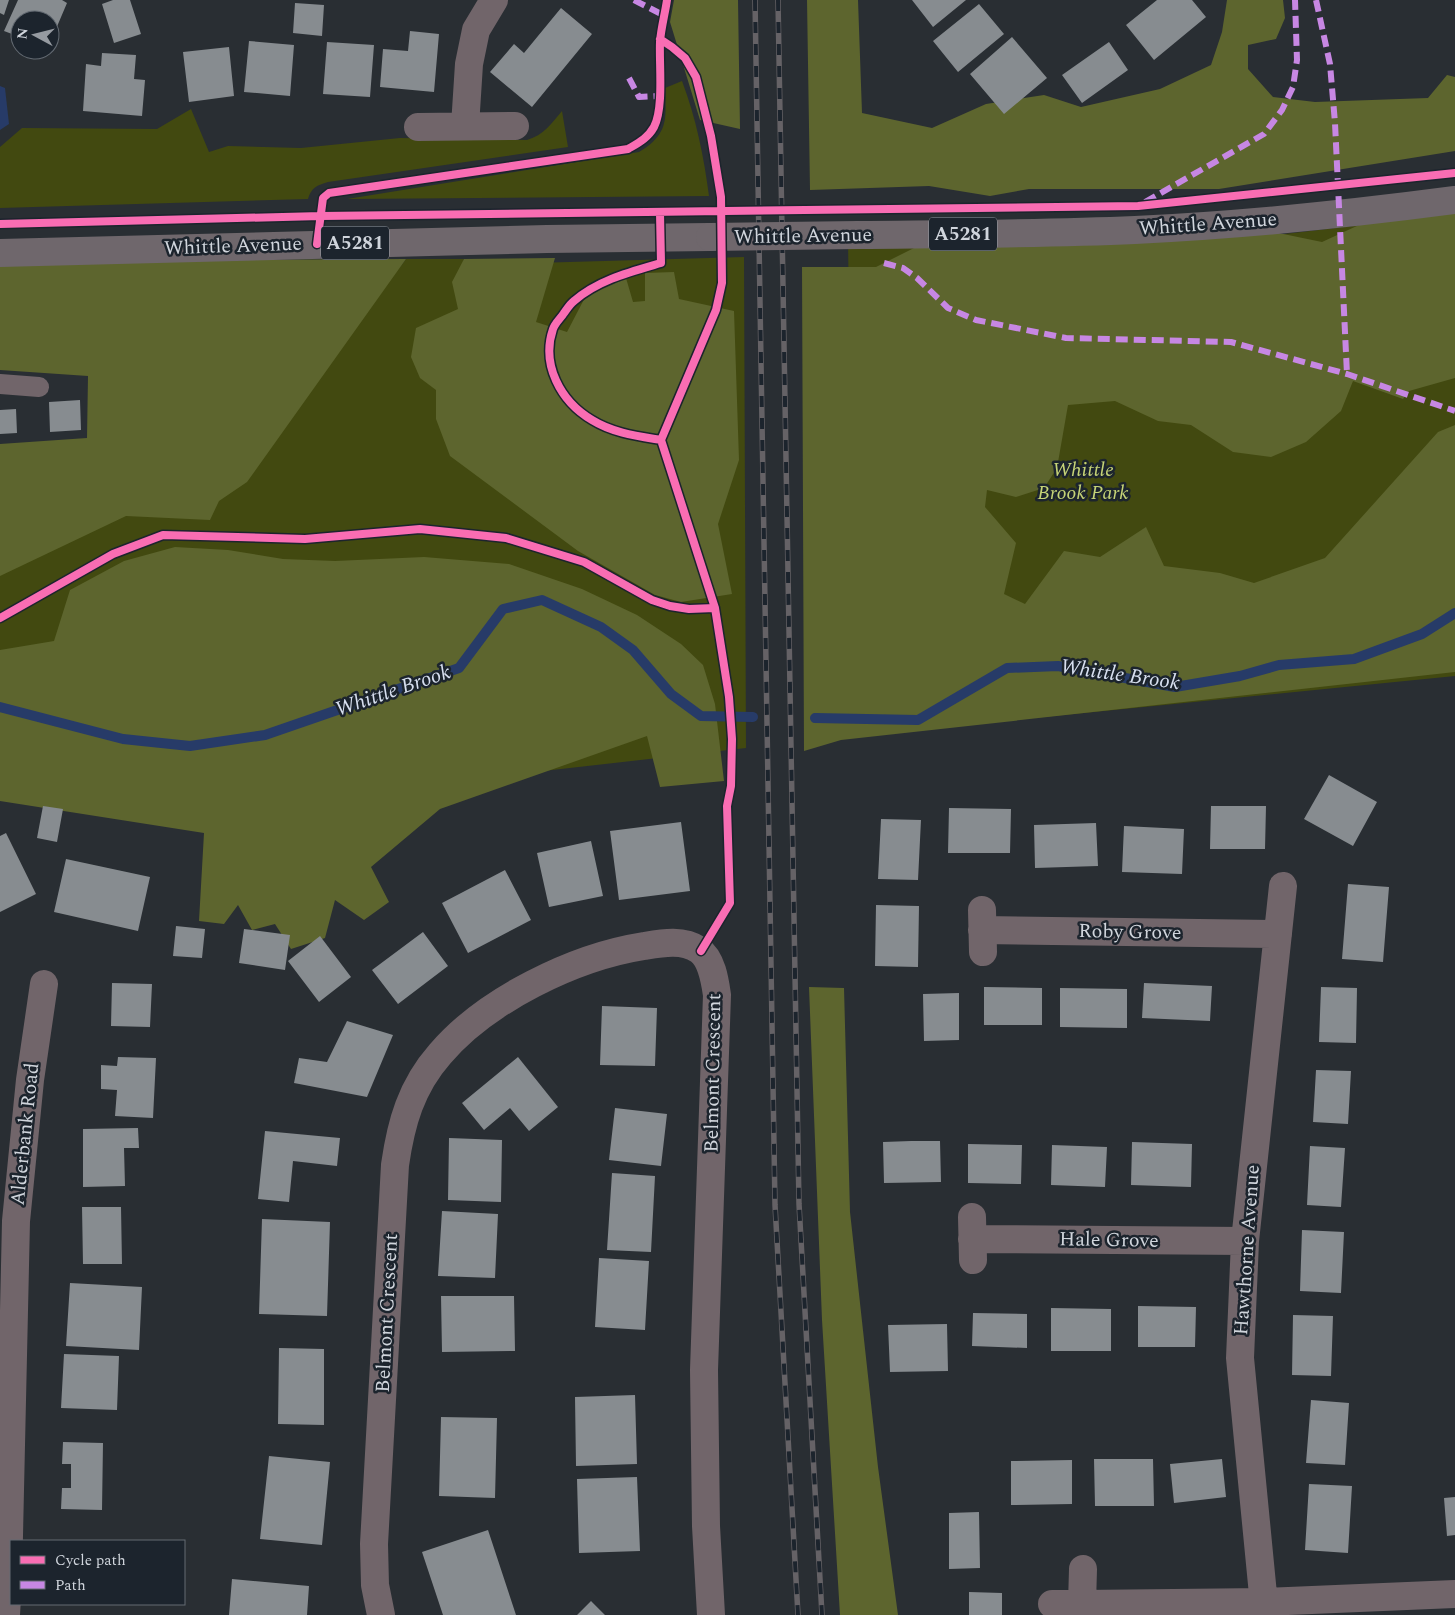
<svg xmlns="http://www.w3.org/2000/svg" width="1455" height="1615" font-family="Spectral,serif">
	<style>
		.green { fill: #424910 }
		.forest { fill: #5d652e }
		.water { fill: #273b68 }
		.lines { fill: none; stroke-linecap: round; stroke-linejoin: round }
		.stream { stroke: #273b68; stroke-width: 10 }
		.building { fill: #878c90 }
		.service { stroke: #71656a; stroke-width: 20 }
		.minor { stroke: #71656a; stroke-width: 28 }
		.primary { stroke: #6f676c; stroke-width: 28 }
		.rail-casing { stroke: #656266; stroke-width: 5.5 }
		.rail { stroke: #1c242d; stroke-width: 4; stroke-dasharray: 11; stroke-linecap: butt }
		.primary-bridge { stroke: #6f676c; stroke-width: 28 }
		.quiet { stroke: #c787e3; stroke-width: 6; stroke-dasharray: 12 6; stroke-linecap: butt }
		.cycleway-casing { stroke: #1c242d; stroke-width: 11 }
		.cycleway { stroke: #f96db3; stroke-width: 8 }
		.labels { text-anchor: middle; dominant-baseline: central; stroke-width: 5; stroke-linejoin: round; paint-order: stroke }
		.shield { fill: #1c242d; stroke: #9aa0a8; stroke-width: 1 }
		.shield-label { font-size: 19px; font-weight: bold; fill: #d0d5dc }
		.street-label { font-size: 20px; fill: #d0d5dc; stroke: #1c242d }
		.park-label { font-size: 20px; font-style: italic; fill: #c6d477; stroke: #1c242d }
		.water-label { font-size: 21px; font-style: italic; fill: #d7dfef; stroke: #1c242d }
	</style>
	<rect width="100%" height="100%" fill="#292e33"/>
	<!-- green -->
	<path class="green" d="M682 81C696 118 704 157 709 196L347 199 639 152C669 134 666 119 665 88Z
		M191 109 209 152 228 146 301 148 400 138 527 140C544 135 551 124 562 111L568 147 328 182C317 185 311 188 308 199L0 208V147L22 128 157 129Z
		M1455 214V676L854 736 848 237 1267 236Z
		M744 257 746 748 253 804 0 764V492L400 267 406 259H464L462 265Z"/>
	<!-- forest -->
	<path class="forest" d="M674 0H738L740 129 700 120 670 22Z
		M807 0H858L862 113 932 128 986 104 1044 95 1081 107 1160 89 1211 65 1222 32 1227 0H1283L1285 18 1276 39 1248 45V69L1273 97 1315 102 1428 98 1447 75 1455 77V151L1219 189H1029L990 196 929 186 810 190Z
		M1455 208V378L1409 391 1403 399 1353 381 1341 411 1306 442 1271 457 1233 452 1191 425 1158 421 1115 401 1068 405 1057 468 1044 488 1016 497 987 490 985 507 1016 543 1004 594 1025 604 1064 551 1100 557 1146 527 1164 566 1220 573 1254 583 1325 558 1438 432 1455 425V672L841 740 804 751 802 267H876L928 241 1269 231 1322 242 1372 219Z
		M555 258 536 322 567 332 592 284 626 278 633 302 645 301V273L674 272 679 299 734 311 739 460 718 524 732 594 681 602 655 595 578 551 450 456 436 419V390L420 378 411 357 416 328 458 309 452 282 464 259Z
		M406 259 247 482 219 501 210 520 126 516 0 576V444L87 438 88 376 0 370V265L208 260Z
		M175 547 228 550 283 559 335 561 424 557 509 564 582 589 637 615 681 644 703 665 715 704 724 781 660 787 647 736 440 809 371 867 389 902 364 920 335 900 325 938 291 949 275 924 252 930 238 905 224 924 199 921 204 833 0 801V650L54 641 70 590 124 561Z
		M809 987 844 988 850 1212 878 1467 898 1615H840L822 1320Z"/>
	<!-- water -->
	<path class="water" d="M0 86 5 88 9 124 0 130Z"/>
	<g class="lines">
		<!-- stream -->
		<path class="stream" d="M0 707 123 739 190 746 265 735 459 668 503 609 542 600 601 627 633 650 671 694 701 716 753 717
			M815 718 918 720 1007 668 1058 666 1175 687 1240 676 1279 665 1354 659 1422 634 1455 613"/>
	</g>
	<!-- building -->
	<path class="building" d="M0 0H9L4 15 0 13Z
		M18 0H62L67 3 50 43V20H20V37L4 31Z
		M113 0H130L141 34 114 43 102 4Z
		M912 0H966L933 27Z
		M1157 0H1192L1206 17 1154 60 1126 25Z
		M295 3 324 5 322 36 293 33Z
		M979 4 1004 34 958 72 933 41Z
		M561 8 592 34 532 107 490 72 514 44 524 53Z
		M410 31 439 34 434 92 380 87 383 49 408 51Z
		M1012 37 1047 78 1004 114 970 74Z
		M249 41 294 45 290 96 244 92Z
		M327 42 374 45 370 97 323 94Z
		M1109 42 1128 70 1082 103 1062 75Z
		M229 47 234 96 189 102 183 52Z
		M102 53 136 55 134 79 145 80 142 116 83 111 86 64 101 66Z
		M80 400 81 430 50 432 49 402Z
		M16 409 17 433 0 434V410Z
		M1329 775 1377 802 1353 846 1304 819Z
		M43 806 63 809 57 842 37 838Z
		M1211 806H1266L1265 849H1210Z
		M949 808 1011 809 1010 853H948Z
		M881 819 921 820 918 880 878 879Z
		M681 822 690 891 619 900 610 831Z
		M1096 823 1098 866 1035 868 1034 825Z
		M1124 826 1184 829 1182 874 1122 872Z
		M6 833 36 894 0 912V836Z
		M591 841 603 896 549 907 537 853Z
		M66 859 150 877 138 931 54 912Z
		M505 870 531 920 468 953 442 903Z
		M1348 884 1389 887 1383 962 1342 959Z
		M876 905 919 906 918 967 875 966Z
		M176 926 205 929 202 958 173 956Z
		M244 929 290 935 285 970 239 963Z
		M423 932 448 966 398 1004 372 970Z
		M320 936 351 977 319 1002 288 961Z
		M112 983 152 984 150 1027 111 1026Z
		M1144 983 1212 986 1210 1021 1142 1018Z
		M984 987 1042 988V1025H984Z
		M1321 987 1357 988 1356 1043 1319 1042Z
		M1060 988 1127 989V1028L1060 1027Z
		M959 993V1040L924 1041 923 994Z
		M602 1006 657 1008 655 1066 600 1065Z
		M347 1021 393 1035 367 1097 294 1083 299 1058 327 1062Z
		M118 1057 156 1058 153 1118 115 1116 117 1090 101 1089V1065L117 1066Z
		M518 1057 558 1107 529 1131 510 1108 484 1130 462 1103Z
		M1316 1070 1351 1071 1348 1124 1313 1122Z
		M615 1108 667 1114 661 1166 609 1160Z
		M138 1128 139 1148H124L125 1186 83 1187V1129Z
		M265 1131 340 1138 337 1166 293 1161 289 1202 258 1199Z
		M449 1138 502 1140 501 1202 448 1200Z
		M911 1141H940L941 1182 884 1183 883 1142Z
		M1132 1142 1192 1144 1191 1187 1131 1185Z
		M968 1144 1022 1145 1021 1184 968 1183Z
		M1052 1145 1107 1147 1105 1187 1051 1185Z
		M1310 1146 1345 1148 1341 1207 1307 1205Z
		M612 1173 655 1176 651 1252 607 1250Z
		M82 1207H121L122 1264H83Z
		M442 1211 498 1214 495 1278 438 1276Z
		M262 1219 330 1222 327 1316 259 1314Z
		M1302 1230 1344 1232 1341 1293 1300 1291Z
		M599 1258 649 1261 645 1330 595 1327Z
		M70 1283 142 1287 139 1350 66 1346Z
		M441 1296H514L515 1351 442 1352Z
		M1138 1306 1196 1307 1195 1347H1138Z
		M1051 1308 1111 1309V1351H1051Z
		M973 1313 1027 1314V1348L972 1346Z
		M1293 1315 1333 1316 1331 1376 1292 1375Z
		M947 1324 948 1371 890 1372 888 1325Z
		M279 1348 324 1349V1425L278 1424Z
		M64 1354 119 1356 117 1410 61 1408Z
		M635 1395 637 1464 576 1466 575 1397Z
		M1311 1400 1349 1403 1345 1465 1306 1463Z
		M441 1417 497 1418 495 1498 439 1496Z
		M63 1442 103 1443 102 1510 61 1509 62 1488H71V1464H62Z
		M269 1456 330 1462 322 1545 260 1539Z
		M1094 1459H1153L1154 1506H1095Z
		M1222 1459 1226 1497 1174 1503 1170 1464Z
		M1072 1460V1504L1011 1505V1461Z
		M637 1477 640 1551 579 1553 577 1479Z
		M1309 1484 1352 1486 1348 1553 1305 1550Z
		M1455 1497V1535L1447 1536 1444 1498Z
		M979 1512 980 1568 949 1569V1513Z
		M488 1530 516 1615H443L422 1552Z
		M232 1579 309 1586 307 1615H229Z
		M969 1592 1002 1593V1615H969Z
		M591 1601 605 1615H577Z"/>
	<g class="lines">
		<!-- service -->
		<path class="service" d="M0 384 39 387"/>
		<!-- minor -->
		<path class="minor" d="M465 126 469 64 476 30 494 0
			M418 127 515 126
			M982 910 983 952
			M982 930 1278 934
			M972 1217 973 1260
			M972 1239 1245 1241
			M1052 1604H1082L1083 1569
			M1082 1604 1264 1602 1455 1594
			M6 1615 8 1580 16 1221 30 1080 44 984
			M381 1615 375 1585 374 1544 395 1165C401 1123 411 1087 440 1054 486 1000 574 957 644 946 662 943 683 939 699 950 712 959 715 981 717 995L704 1370 706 1526 711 1615
			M1265 1615 1240 1358 1245 1241 1283 886"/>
		<!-- primary -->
		<path class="primary" d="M859 235C951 234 1043 234 1135 230 1242 225 1349 214 1455 200
			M0 253 547 239 710 237"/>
		<!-- rail casing -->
		<g class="rail-casing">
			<path id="rail" d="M755 0 775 1205 798 1615
				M778 0 799 1204 822 1615"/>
		</g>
		<!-- rail -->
		<use href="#rail" class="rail"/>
		<!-- primary-bridge -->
		<path class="primary-bridge" d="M710 237 859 235"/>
		<!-- quiet -->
		<path class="quiet" d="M634 0 665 16
			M1316 0 1330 64 1335 123 1347 374
			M629 78 639 97 660 96
			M1145 202 1264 134 1282 110 1293 87 1297 60 1295 0
			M884 263 903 268 917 278 948 308 976 320 1066 338 1231 342 1347 374 1455 411"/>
		<!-- cycleway casing -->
		<g class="cycleway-casing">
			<path id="cycleway" d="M660 39 672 47 685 58 696 77 711 136 721 197 722 283 716 310 661 440 715 608 729 697 732 739 731 786 727 806 730 903 701 951
				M660 213 661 263C630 272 598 280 574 301 570 304 567 309 564 313 561 318 555 323 553 329 541 364 560 401 592 420 613 433 637 436 661 440
				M0 224 321 216 1138 206 1455 173
				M317 244 323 198 329 193 628 149C638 143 648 138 654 127 664 108 659 64 660 42 661 28 665 14 667 0
				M0 618 113 554 163 535 305 539 420 529 506 538 584 562 652 600 670 606 689 609 715 608"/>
		</g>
		<!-- cycleway -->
		<use href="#cycleway" class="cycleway"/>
	</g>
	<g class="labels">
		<!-- shield labels -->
		<g class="shield">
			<rect x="929" y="217.5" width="68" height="33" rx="4"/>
			<rect x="321" y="226.5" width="68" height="33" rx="4"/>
		</g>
		<g class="shield-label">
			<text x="963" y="234">A5281</text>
			<text x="355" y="243">A5281</text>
		</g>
		<!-- street labels -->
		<g class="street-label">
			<text transform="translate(1208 224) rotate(-4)">Whittle Avenue</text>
			<text transform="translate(803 236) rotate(-1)">Whittle Avenue</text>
			<text transform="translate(233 246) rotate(-2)">Whittle Avenue</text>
			<text transform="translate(1130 932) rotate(1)">Roby Grove</text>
			<text transform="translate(713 1073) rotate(-89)">Belmont Crescent</text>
			<text transform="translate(25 1134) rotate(-84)">Alderbank Road</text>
			<text transform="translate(1109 1240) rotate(1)">Hale Grove</text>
			<text transform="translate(1247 1250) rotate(-86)">Hawthorne Avenue</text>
			<text transform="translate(387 1313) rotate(-87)">Belmont Crescent</text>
		</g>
		<!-- park labels -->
		<g class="park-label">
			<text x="1083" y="470">Whittle<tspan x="1083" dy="23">Brook Park</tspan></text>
		</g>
		<!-- water labels -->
		<g class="water-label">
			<text transform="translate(1120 675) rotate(8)">Whittle Brook</text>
			<text transform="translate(393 691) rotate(-19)">Whittle Brook</text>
		</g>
	</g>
	<!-- legend -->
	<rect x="10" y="1540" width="175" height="65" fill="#1c242d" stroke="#646b73"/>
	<rect x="20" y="1556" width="25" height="8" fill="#f96db3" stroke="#646b73"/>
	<text x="55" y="1565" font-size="15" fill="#d0d5dc">Cycle path</text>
	<rect x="20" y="1581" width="25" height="8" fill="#c787e3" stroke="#646b73"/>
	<text x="55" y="1590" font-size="15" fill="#d0d5dc">Path</text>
	<!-- north arrow -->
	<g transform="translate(35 35) rotate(277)"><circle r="24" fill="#1c242d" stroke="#646b73"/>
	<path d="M0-4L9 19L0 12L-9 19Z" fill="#969ba1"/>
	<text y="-8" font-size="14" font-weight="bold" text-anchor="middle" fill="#d0d5dc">N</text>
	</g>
</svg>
